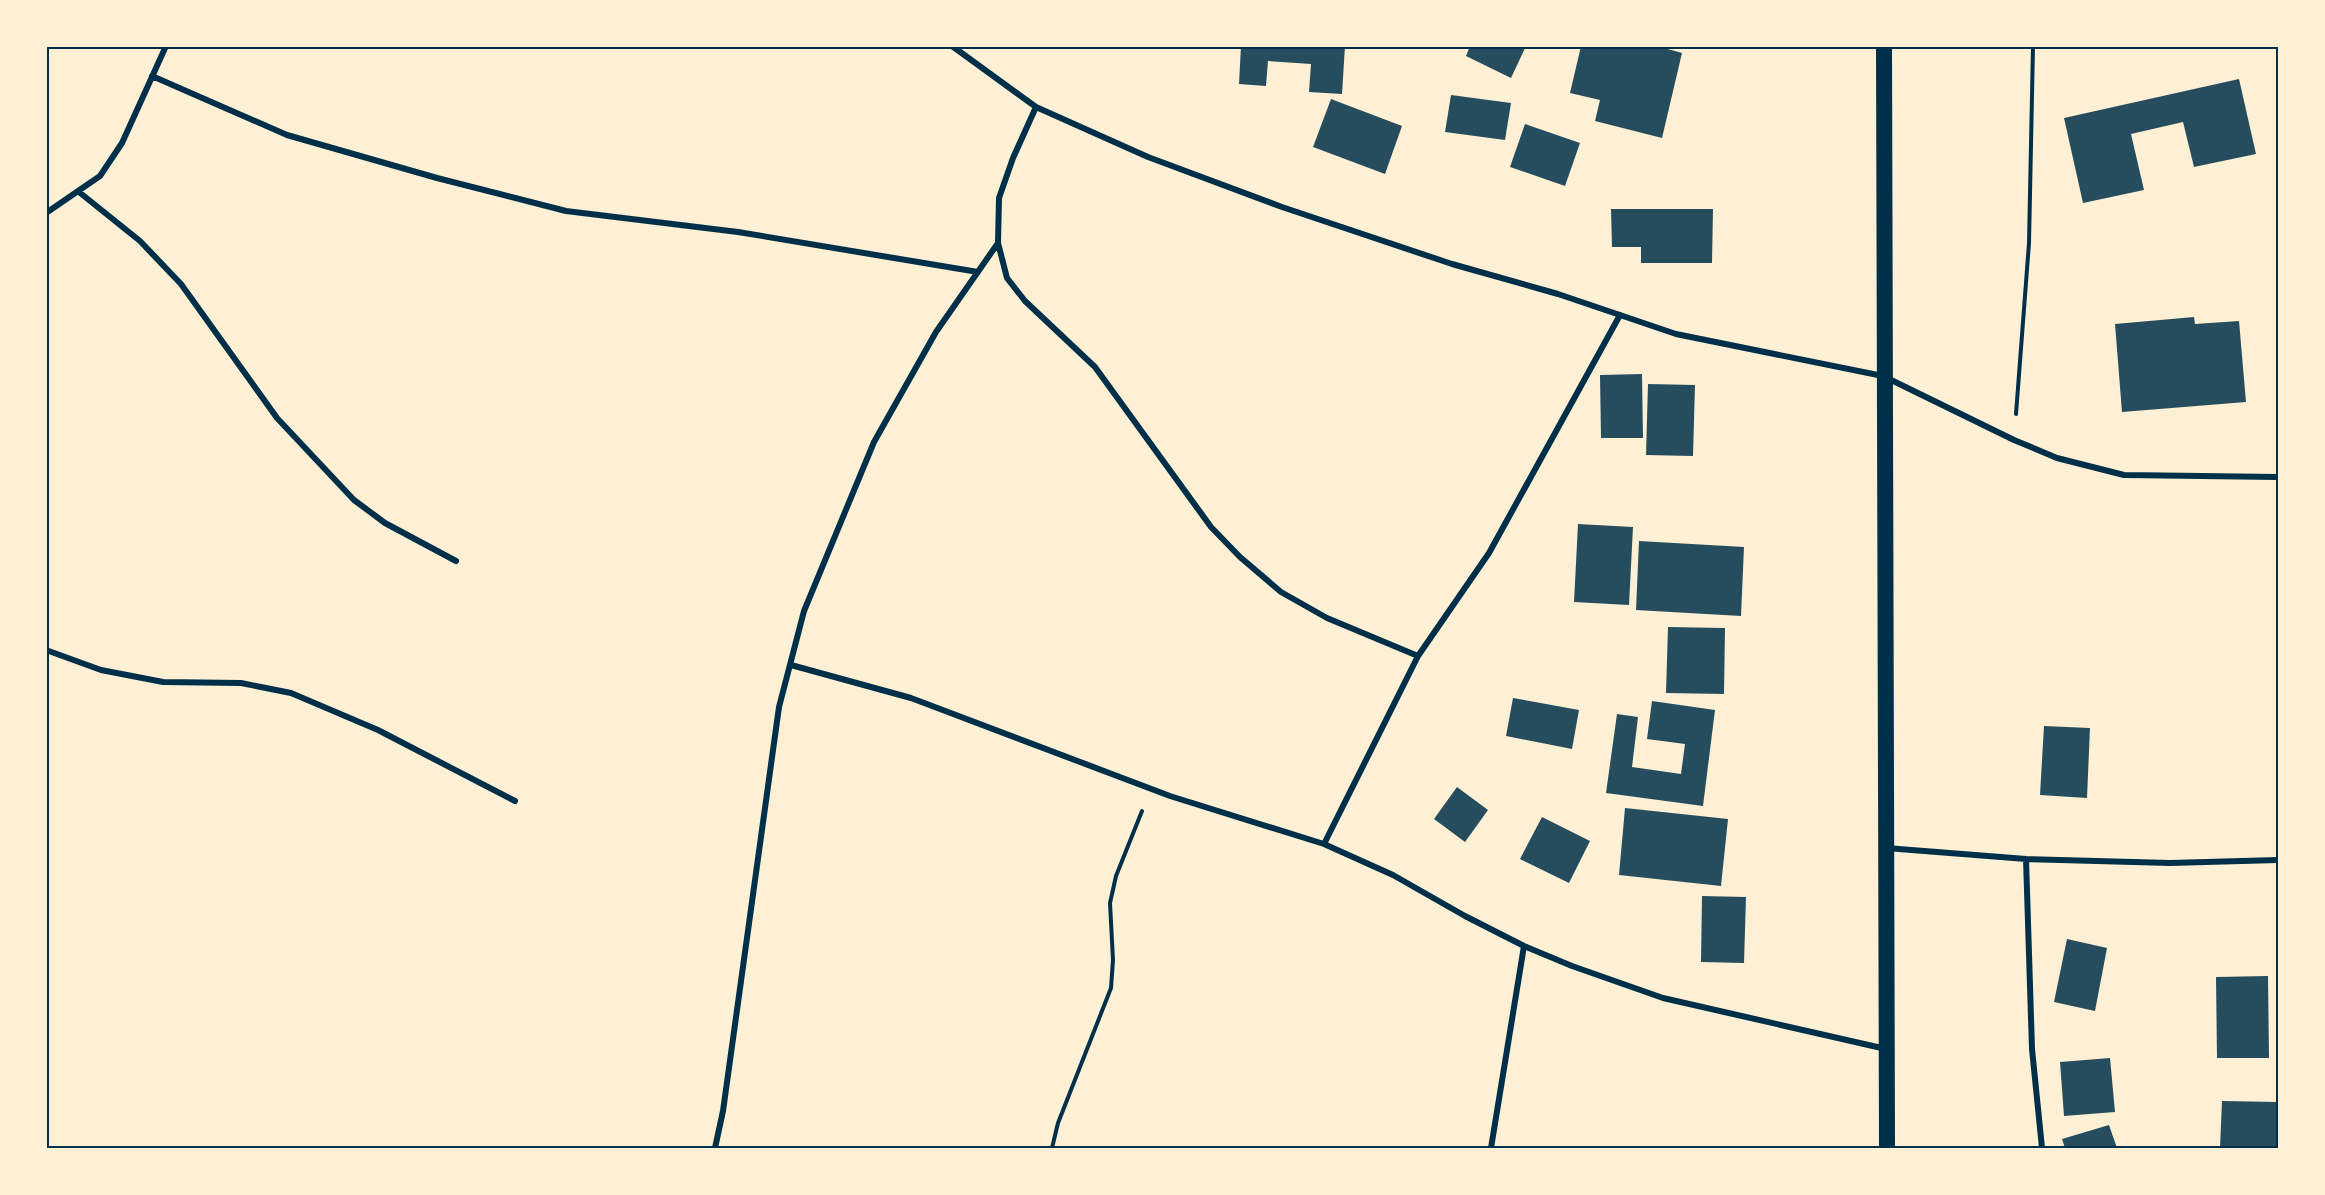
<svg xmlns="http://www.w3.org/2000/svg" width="2325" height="1195" font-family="Helvetica,sans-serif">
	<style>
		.building { fill: #264d5e }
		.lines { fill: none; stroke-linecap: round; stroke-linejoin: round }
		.path { stroke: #003049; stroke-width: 4 }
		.minor { stroke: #003049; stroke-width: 6 }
		.trunk { stroke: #003049; stroke-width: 16 }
		.neatline { fill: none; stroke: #003049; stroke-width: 2 }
	</style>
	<rect width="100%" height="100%" fill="#fdf0d5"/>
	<!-- building -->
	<path class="building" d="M1241 46H1345L1342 94 1309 92 1311 64 1268 61 1266 86 1239 84Z
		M1470 46H1526L1511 78 1466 56Z
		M1581 46H1657L1682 53 1662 138 1595 121 1600 100 1570 93Z
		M2239 79 2256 154 2194 167 2183 122 2131 134 2144 190 2083 203 2064 118Z
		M1451 95 1511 103 1505 140 1445 132Z
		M1331 99 1402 126 1385 174 1313 147Z
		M1525 124 1580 143 1565 186 1510 167Z
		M1611 209H1713L1712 263H1641V247H1612Z
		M2194 317 2195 324 2239 321 2246 402 2122 412 2115 324Z
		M1642 374 1643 438H1601L1600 375Z
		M1648 384 1695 385 1693 456 1646 455Z
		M1578 524 1633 527 1629 605 1574 602Z
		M1639 541 1744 547 1741 616 1636 610Z
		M1668 627 1725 628 1724 694 1666 693Z
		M1513 698 1579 710 1572 749 1506 736Z
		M1652 701 1715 710 1703 806 1606 793 1617 714 1638 717 1632 767 1681 774 1685 744 1647 739Z
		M2044 726 2090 728 2087 798 2040 795Z
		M1457 787 1488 810 1465 842 1434 819Z
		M1625 808 1728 819 1721 886 1619 875Z
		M1542 817 1590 841 1569 883 1520 859Z
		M1702 896 1746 897 1744 963 1701 962Z
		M2067 939 2107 948 2095 1011 2054 1002Z
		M2268 976 2269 1058H2217L2216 977Z
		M2110 1058 2115 1112 2064 1116 2060 1062Z
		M2222 1101 2278 1102V1148H2220Z
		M2109 1125 2117 1148H2065L2062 1139Z"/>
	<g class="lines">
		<!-- path -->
		<path class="path" d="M2016 414 2029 243 2033 46
			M1052 1148 1058 1123 1111 988 1113 960 1110 903 1116 876 1142 811"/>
		<!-- minor -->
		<path class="minor" d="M952 46 1036 107 1148 157 1282 207 1452 264 1558 294 1676 334 1883 376 2014 440 2057 458 2124 475 2278 477
			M152 76 287 135 437 178 566 211 738 232 978 272
			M1036 107 1013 158 999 198 998 243 1007 278 1025 301 1095 367 1211 527 1240 557 1281 592 1327 618 1418 656
			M79 192 140 241 181 284 277 418 354 500 385 523 456 561
			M46 213 100 176 122 143 166 46
			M46 650 101 670 163 682 241 683 291 693 378 730 515 801
			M791 665 911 698 1170 796 1324 844 1393 875 1465 916 1524 946 1572 966 1663 998 1886 1049
			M1324 844 1418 656 1489 553 1620 315
			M1886 848 2026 859 2170 863 2278 860
			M2026 859 2032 1049 2042 1148
			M715 1148 723 1111 779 707 804 611 874 442 936 332 998 243
			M1491 1148 1524 946"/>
		<!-- trunk -->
		<path class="trunk" d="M1884 46 1887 1148"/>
	</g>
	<!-- border -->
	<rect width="2325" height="1195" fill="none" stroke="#fdf0d5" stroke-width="96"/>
	<rect x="48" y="48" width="2229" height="1099" class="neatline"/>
</svg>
